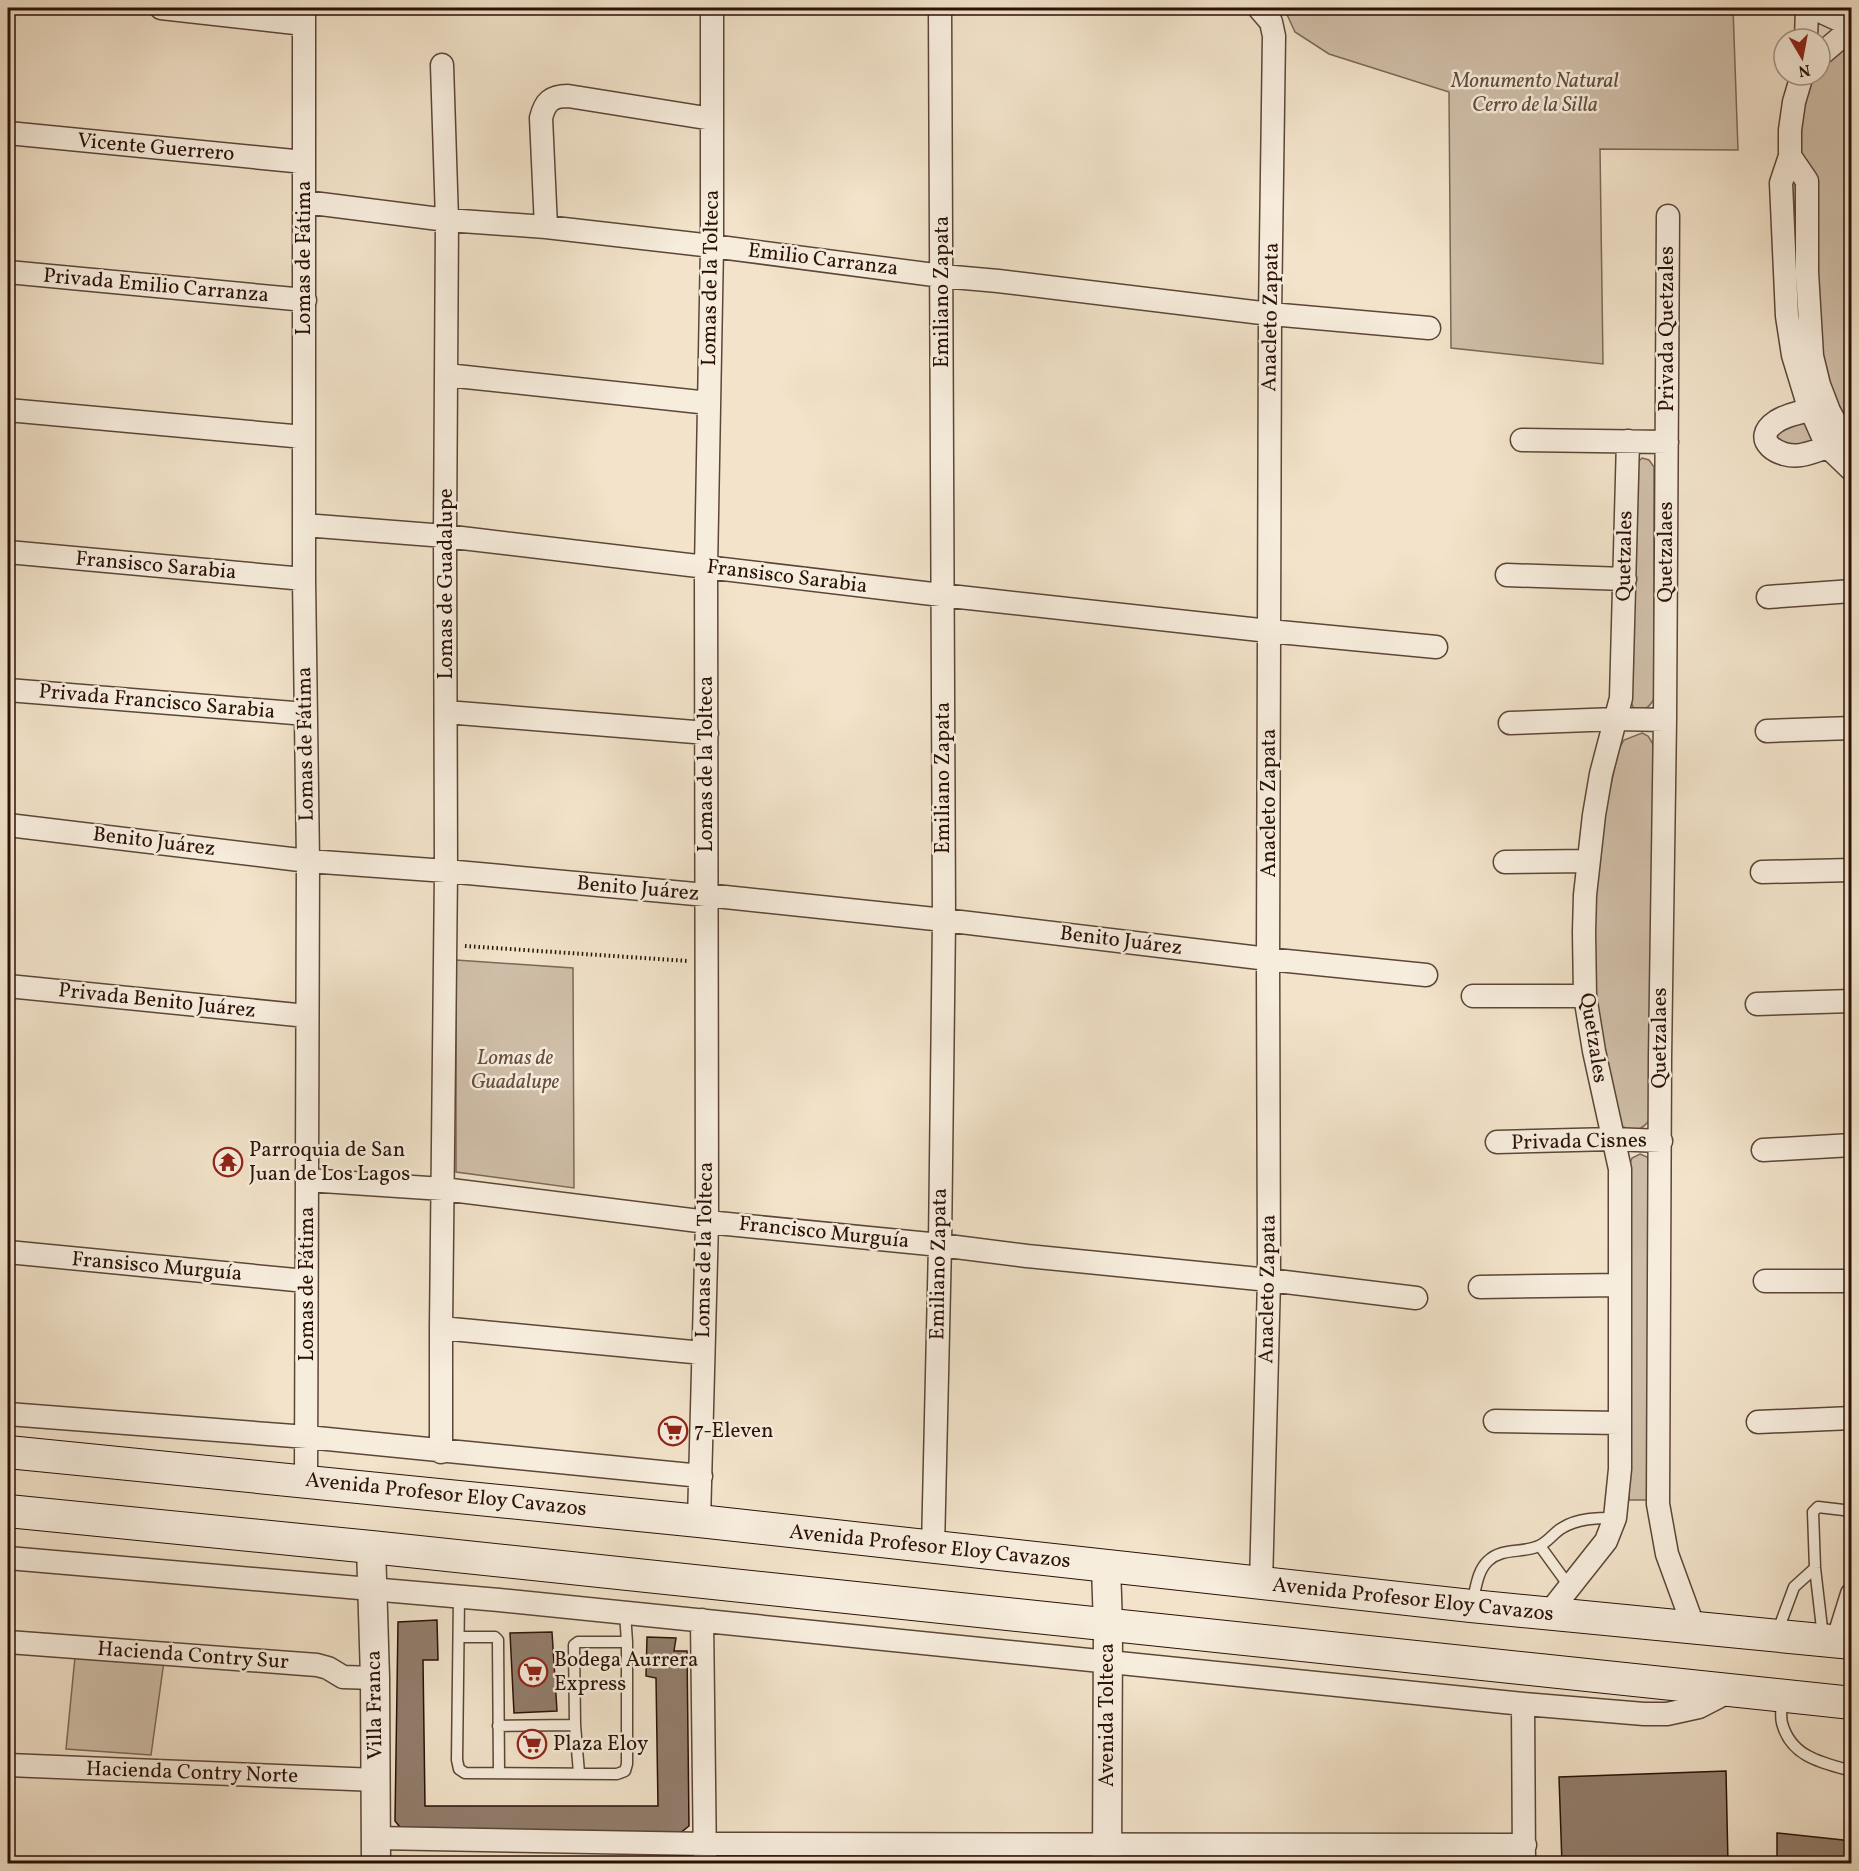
<svg xmlns="http://www.w3.org/2000/svg" width="1859" height="1871" font-family="Vollkorn,serif">
	<style>
		.green { fill: #d0bfa9; stroke: #7d6858; stroke-width: 1.5 }
		.building { fill: #927e6d; stroke: #2a1108; stroke-width: 1.5 }
		.lines { fill: none; stroke-linecap: round; stroke-linejoin: round }
		.service-casing { stroke: #5c4638; stroke-width: 13 }
		.minor-casing { stroke: #5c4638; stroke-width: 25 }
		.tertiary-casing { stroke: #5c4638; stroke-width: 31 }
		.secondary-casing { stroke: #2a1108; stroke-width: 34 }
		.path { stroke: #2a1108; stroke-width: 4; stroke-dasharray: 1.5 3; stroke-linecap: butt }
		.service { stroke: #f7eddd; stroke-width: 10 }
		.minor { stroke: #f7eddd; stroke-width: 22 }
		.tertiary { stroke: #f7eddd; stroke-width: 28 }
		.secondary { stroke: #f7eddd; stroke-width: 32 }
		.labels { text-anchor: middle; dominant-baseline: central; stroke-width: 5; stroke-linejoin: round; paint-order: stroke }
		.park-label { font-size: 21px; font-style: italic; fill: #644e40; stroke: #f7eddd }
		.street-label { font-size: 21px; fill: #2a1108; stroke: #f7eddd }
		.poi-label { font-size: 21px; fill: #2a1108; stroke: #f7eddd; text-anchor: start }
	</style>
	<rect width="100%" height="100%" fill="#f2e3ca"/>
	<filter id="stains"><feTurbulence type="fractalNoise" baseFrequency=".00333" numOctaves="4"/><feColorMatrix values="0 0 0 0 .2 0 0 0 0 .09 0 0 0 0 .02 0 0 0 .5 -.17"/></filter>
	<radialGradient id="worn" r=".72"><stop offset=".6" stop-color="#630" stop-opacity="0"/><stop offset="1" stop-color="#630" stop-opacity=".3"/></radialGradient>
	<!-- green -->
	<path class="green" d="M1284 8H1733L1738 150 1600 149 1603 364 1451 348 1449 92 1329 54 1295 32Z
		M1843 37 1852 45 1851 444 1786 455 1768 429 1811 409 1799 380 1781 183 1802 75H1820V55Z
		M1642 458 1649 460 1654 467V699C1648 709 1645 710 1634 709L1630 700 1635 465Z
		M1642 733 1648 736 1653 744 1651 1118C1642 1131 1633 1134 1619 1124 1600 1039 1586 954 1596 866 1601 826 1610 788 1619 749L1624 740Z
		M456 960 573 968 574 1188 456 1172Z
		M1640 1154 1647 1157 1651 1165 1649 1500H1629V1166L1632 1158Z
		M75 1657 164 1661 151 1755 66 1749Z"/>
	<!-- building -->
	<path class="building" d="M437 1620 438 1660H423L425 1806H658L656 1678 646 1676 647 1637 676 1638 674 1651H687L689 1826 679 1834 404 1832 395 1821 398 1622Z
		M552 1632 557 1711 514 1713 510 1633Z
		M1726 1771 1728 1864H1562L1559 1777Z
		M1777 1833 1852 1841V1864H1777Z"/>
	<g class="lines">
		<!-- service casing -->
		<g class="service-casing">
			<path id="service" d="M1540 1546 1569 1586
				M459 1597 457 1760 459 1769 465 1773 617 1774 625 1771 627 1764V1642L625 1613
				M1472 1603C1476 1589 1477 1571 1488 1561 1501 1548 1520 1553 1536 1547 1547 1544 1552 1534 1562 1528 1578 1518 1597 1518 1615 1518
				M1777 1633 1794 1587 1815 1568
				M459 1637H495L498 1640 499 1773
				M1823 1637 1815 1568 1813 1512 1818 1507 1852 1511
				M1782 1699C1782 1706 1780 1716 1782 1723 1791 1757 1822 1763 1852 1771
				M498 1726 575 1725
				M579 1773 575 1725 574 1645 578 1642H627"/>
		</g>
		<!-- minor casing -->
		<g class="minor-casing">
			<path id="minor" d="M161 8 304 24
				M304 8V579L308 861 306 1480
				M1259 8 1271 22 1274 36 1270 314 1268 959 1269 1280 1261 1584
				M1813 8 1852 26
				M1806 39 1807 8
				M1820 55 1852 28
				M1802 75 1794 102 1790 130V156L1781 183 1787 316 1793 355 1807 401 1827 446 1852 470
				M8 133 304 162
				M1790 156 1807 181V272L1812 356 1819 385 1829 411 1844 439 1852 444
				M305 202 447 220 546 227 712 246 942 276 998 281 1270 314 1429 328
				M1668 216 1665 720 1660 1058 1658 1504 1667 1554 1694 1628
				M546 227 541 118C545 102 551 96 568 96L712 119
				M8 272 305 300
				M447 375 709 403
				M1826 407C1810 410 1790 413 1777 421 1748 440 1780 459 1801 455 1815 453 1828 446 1841 441
				M8 410 304 437
				M1522 440 1667 442
				M304 525 445 536 941 595 1269 631 1436 647
				M8 552 304 579
				M1507 575 1625 579
				M1768 597 1852 591
				M8 690 306 714
				M446 712 707 733
				M1510 723 1616 719 1665 720
				M1767 731 1852 728
				M8 825 308 861 446 871 706 895 944 920 1268 959 1426 975
				M1505 862 1588 861
				M1762 872 1852 870
				M8 986 307 1016
				M1473 996H1585
				M1757 1004 1852 1001
				M1497 1142 1613 1139 1661 1141
				M1763 1150 1852 1145
				M307 1180 443 1189 707 1222 940 1245 1027 1256 1269 1280 1416 1298
				M8 1252 306 1281
				M1765 1281H1852
				M1480 1287 1620 1285
				M441 1328 703 1353
				M8 1414 307 1437 701 1476
				M1495 1421 1620 1423
				M1758 1422 1852 1418
				M441 1452V1328L446 871 445 536 447 220 442 65
				M699 1521 707 1222 706 568 712 246V8
				M933 1548 940 1245 944 920 940 8
				M8 1558 499 1600 1523 1704 1644 1714H1667L1699 1707 1730 1691
				M1549 1613 1606 1541 1615 1518 1620 1469V1169L1594 1051 1585 996 1584 932 1585 895 1594 815 1601 774 1621 698 1628 441
				M702 1620 705 1864
				M8 1642 317 1665 328 1668 343 1677 375 1678
				M1837 1642 1852 1594
				M1523 1704 1524 1864
				M8 1765 376 1780
				M376 1838 706 1844 1525 1845"/>
		</g>
		<!-- tertiary casing -->
		<g class="tertiary-casing">
			<path id="tertiary" d="M371 1547 375 1678 376 1864
				M1106 1567 1108 1626 1107 1864"/>
		</g>
		<!-- secondary casing -->
		<g class="secondary-casing">
			<path id="secondary" d="M8 1452 699 1521 1471 1606 1852 1643
				M8 1511 371 1547 1852 1703"/>
		</g>
		<!-- path -->
		<path class="path" d="M465 946 688 961"/>
		<!-- service -->
		<use href="#service" class="service"/>
		<!-- minor -->
		<use href="#minor" class="minor"/>
		<!-- tertiary -->
		<use href="#tertiary" class="tertiary"/>
		<!-- secondary -->
		<use href="#secondary" class="secondary"/>
	</g>
	<!-- icons -->
	<defs>
		<g id="temple-ring" transform="scale(1.5)"><circle r="9.5" fill="#f7eddd" stroke="#8f2418" stroke-width="1.5"/><path d="M0-6L5-2H3V0L6.5 2.5H4V6H1.5V3h-3V6H-4V2.5H-6.5L-3 0V-2H-5Z" fill="#8f2418"/></g>
		<g id="supermarket-ring" transform="scale(1.5)"><circle r="9.5" fill="#f7eddd" stroke="#8f2418" stroke-width="1.5"/><path d="M-6-5.5h2.5l.6 2H6L4.5 2H-2.5L-4.4-4H-6ZM-1.5 3.2a1.3 1.3 0 1 0 .1 0ZM3 3.2a1.3 1.3 0 1 0 .1 0Z" fill="#8f2418"/></g>
	</defs>
	<g fill-rule="evenodd">
		<use href="#temple-ring" x="228" y="1162"/>
		<use href="#supermarket-ring" x="673" y="1431"/>
		<use href="#supermarket-ring" x="533" y="1672"/>
		<use href="#supermarket-ring" x="532" y="1744"/>
	</g>
	<g class="labels">
		<!-- park labels -->
		<g class="park-label">
			<text x="1535" y="81">Monumento Natural<tspan x="1535" dy="24">Cerro de la Silla</tspan></text>
			<text x="515" y="1058">Lomas de<tspan x="515" dy="24">Guadalupe</tspan></text>
		</g>
		<!-- street labels -->
		<g class="street-label">
			<text transform="translate(156 148) rotate(5)">Vicente Guerrero</text>
			<text transform="translate(304 258) rotate(-90)">Lomas de Fátima</text>
			<text transform="translate(823 260) rotate(7)">Emilio Carranza</text>
			<text transform="translate(711 278) rotate(-89)">Lomas de la Tolteca</text>
			<text transform="translate(156 286) rotate(5)">Privada Emilio Carranza</text>
			<text transform="translate(942 292) rotate(-90)">Emiliano Zapata</text>
			<text transform="translate(1271 317) rotate(-89)">Anacleto Zapata</text>
			<text transform="translate(1667 329) rotate(-90)">Privada Quetzales</text>
			<text transform="translate(1666 552) rotate(-90)">Quetzalaes</text>
			<text transform="translate(1625 556) rotate(-89)">Quetzales</text>
			<text transform="translate(156 566) rotate(5)">Fransisco Sarabia</text>
			<text transform="translate(787 577) rotate(7)">Fransisco Sarabia</text>
			<text transform="translate(446 584) rotate(-90)">Lomas de Guadalupe</text>
			<text transform="translate(157 702) rotate(5)">Privada Francisco Sarabia</text>
			<text transform="translate(306 744) rotate(-91)">Lomas de Fátima</text>
			<text transform="translate(706 764) rotate(-90)">Lomas de la Tolteca</text>
			<text transform="translate(943 778) rotate(-90)">Emiliano Zapata</text>
			<text transform="translate(1269 803) rotate(-90)">Anacleto Zapata</text>
			<text transform="translate(154 842) rotate(7)">Benito Juárez</text>
			<text transform="translate(638 889) rotate(5)">Benito Juárez</text>
			<text transform="translate(1121 941) rotate(7)">Benito Juárez</text>
			<text transform="translate(157 1001) rotate(6)">Privada Benito Juárez</text>
			<text transform="translate(1593 1038) rotate(81)">Quetzales</text>
			<text transform="translate(1660 1038) rotate(-90)">Quetzalaes</text>
			<text transform="translate(1579 1142) rotate(-1)">Privada Cisnes</text>
			<text transform="translate(824 1233) rotate(6)">Francisco Murguía</text>
			<text transform="translate(705 1250) rotate(-89)">Lomas de la Tolteca</text>
			<text transform="translate(939 1264) rotate(-89)">Emiliano Zapata</text>
			<text transform="translate(157 1267) rotate(5)">Fransisco Murguía</text>
			<text transform="translate(307 1284) rotate(-90)">Lomas de Fátima</text>
			<text transform="translate(1268 1289) rotate(-89)">Anacleto Zapata</text>
			<text transform="translate(446 1495) rotate(6)">Avenida Profesor Eloy Cavazos</text>
			<text transform="translate(930 1547) rotate(6)">Avenida Profesor Eloy Cavazos</text>
			<text transform="translate(1413 1600) rotate(6)">Avenida Profesor Eloy Cavazos</text>
			<text transform="translate(193 1656) rotate(4)">Hacienda Contry Sur</text>
			<text transform="translate(375 1705) rotate(-91)">Villa Franca</text>
			<text transform="translate(1107 1715) rotate(-90)">Avenida Tolteca</text>
			<text transform="translate(192 1773) rotate(2)">Hacienda Contry Norte</text>
		</g>
		<!-- poi labels -->
		<g class="poi-label">
			<text x="249" y="1150">Parroquia de San<tspan x="249" dy="24">Juan de Los Lagos</tspan></text>
			<text x="694" y="1431">7-Eleven</text>
			<text x="554" y="1660">Bodega Aurrera<tspan x="554" dy="24">Express</tspan></text>
			<text x="553" y="1744">Plaza Eloy</text>
		</g>
	</g>
	<!-- margin -->
	<rect width="1859" height="1871" fill="none" stroke="#f2e3ca" stroke-width="30"/>
	<rect x="9" y="9" width="1841" height="1853" fill="none" stroke="#2a1108" stroke-width="3"/>
	<rect x="15" y="15" width="1829" height="1841" fill="none" stroke="#2a1108" stroke-width="1.5"/>
	<!-- north arrow -->
	<g transform="translate(1802 57) rotate(170)"><circle r="28" fill="#f7eddd" stroke="#a59588" stroke-width="1.5"/>
	<path d="M0-4.5L10 22L0 15L-10 22Z" fill="#8f2418"/>
	<text y="-9" font-size="16" font-weight="bold" text-anchor="middle" fill="#2a1108">N</text>
	</g>
	<rect width="100%" height="100%" filter="url(#stains)"/>
	<rect width="100%" height="100%" fill="url(#worn)"/>
</svg>
